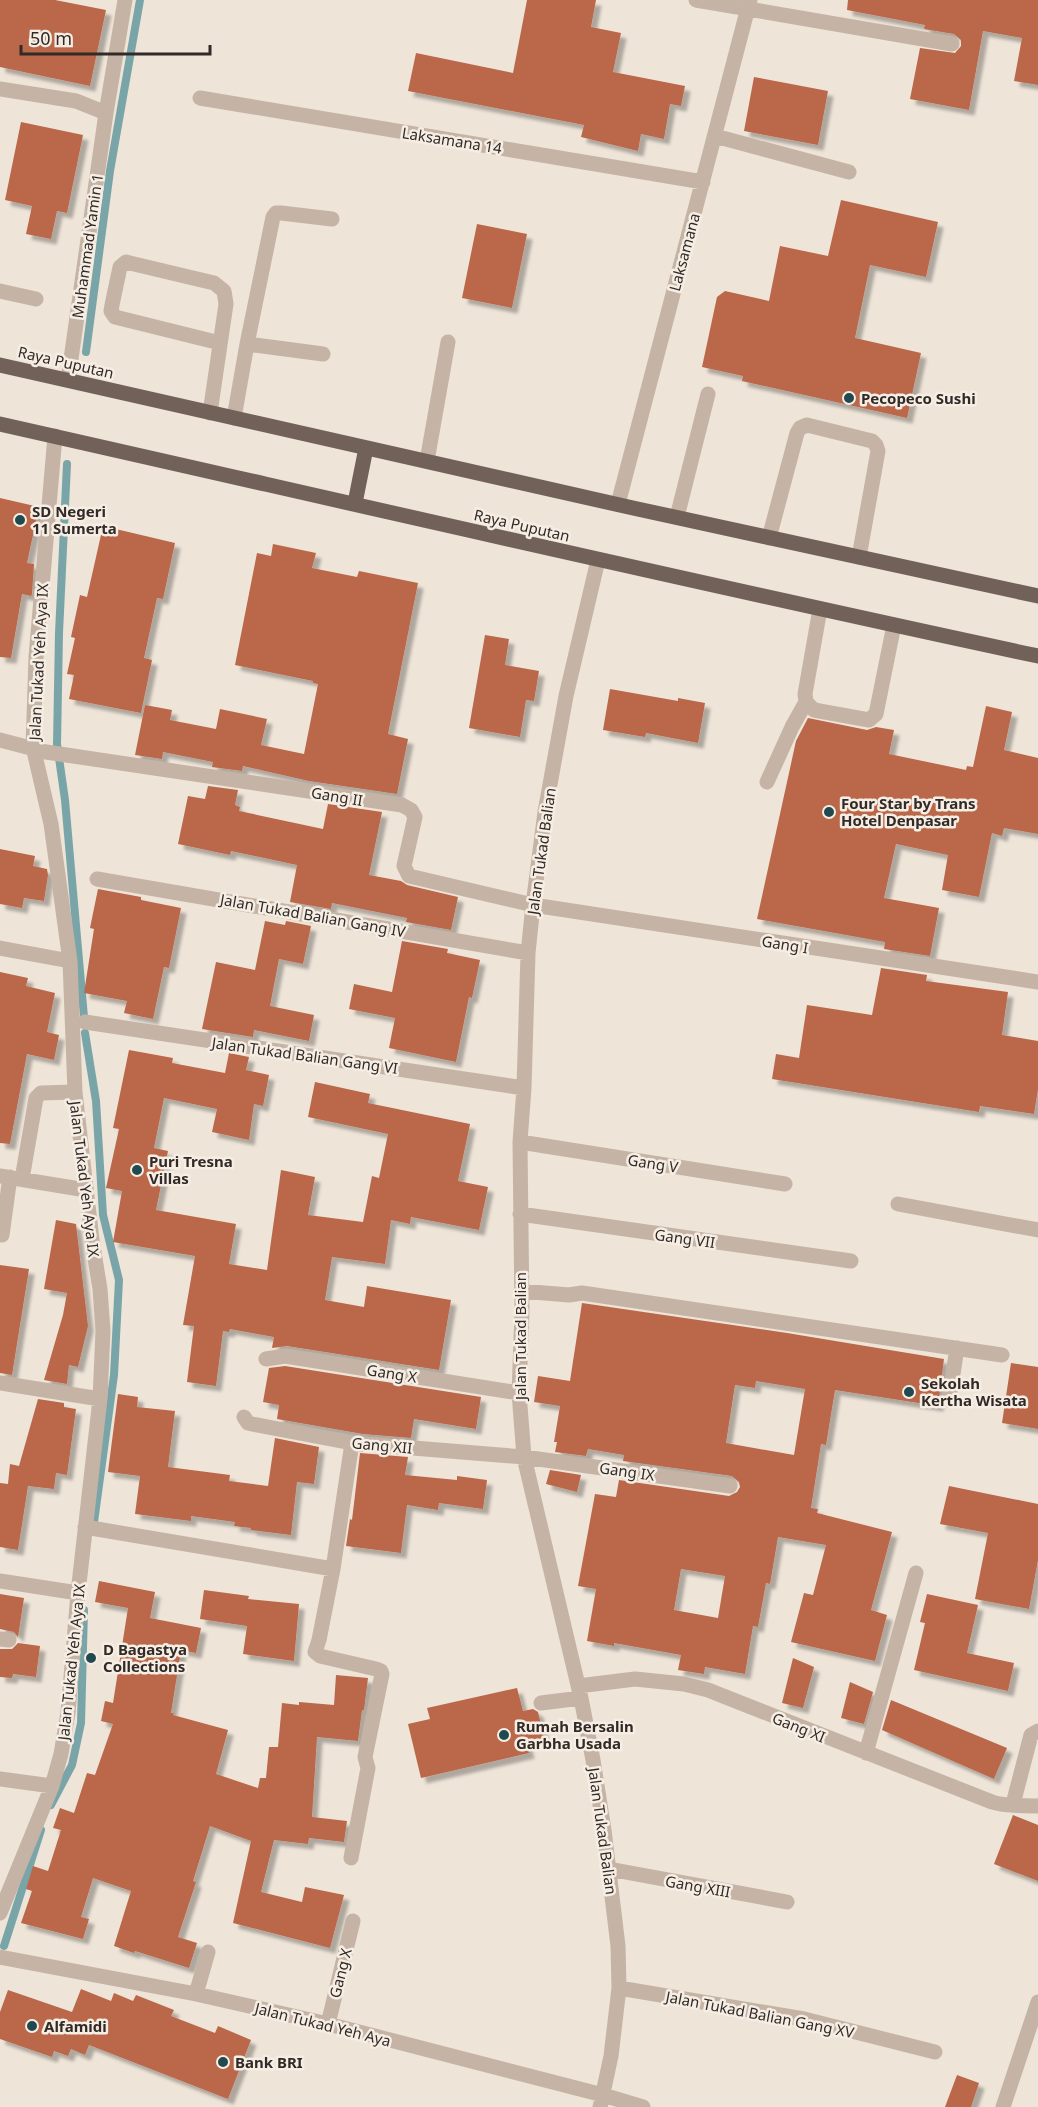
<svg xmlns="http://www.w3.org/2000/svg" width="1038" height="2107" font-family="'Noto Sans',sans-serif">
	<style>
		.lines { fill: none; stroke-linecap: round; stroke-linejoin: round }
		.stream { stroke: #7aa5a8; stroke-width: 8 }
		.building { fill: #ba674a; fill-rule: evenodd; filter: url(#shadow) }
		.minor { stroke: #c5b4a5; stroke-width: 15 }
		.major { stroke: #726158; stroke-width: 15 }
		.poi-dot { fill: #204a4f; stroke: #f6eee4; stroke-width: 2 }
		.labels { text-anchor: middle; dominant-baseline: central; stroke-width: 5; stroke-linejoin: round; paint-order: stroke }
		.street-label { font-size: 15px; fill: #312a26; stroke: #f6eee4 }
		.poi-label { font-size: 15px; font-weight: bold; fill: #312a26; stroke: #f6eee4; text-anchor: start }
	</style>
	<defs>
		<filter id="shadow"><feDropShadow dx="5.5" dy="5.5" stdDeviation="1.5" flood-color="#0004"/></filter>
	</defs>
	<rect width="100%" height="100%" fill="#eee4d8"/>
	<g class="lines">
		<!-- stream -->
		<path class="stream" d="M86 352 110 171 140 0
			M67 464 59 633 57 744 65 800 84 1017
			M85 1033 96 1101 103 1215 119 1280 114 1375 94 1522
			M51 1805 72 1765 81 1723 84 1610
			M4 1946 41 1830"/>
	</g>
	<!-- building -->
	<path class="building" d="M0 0H55L106 10 90 86 0 67Z
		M527 0H596L591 27 621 33 613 72 685 86 681 106 670 104 664 139 641 134 638 151 581 137 584 125 408 91 416 53 513 73Z
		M848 0H1038V85L1014 81 1022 38 983 31 969 110 910 99 920 48 955 53 961 46V40L954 34 924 29 925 25 847 10Z
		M754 77 828 91 818 145 744 131Z
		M21 122 83 135 67 213 57 211 51 239 26 234 32 206 5 200Z
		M841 200 938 222 926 277 870 265 855 338 921 353 907 418 742 381 743 376 702 367 717 297 725 291 769 301 780 246 828 256Z
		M477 224 527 234 512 308 462 298Z
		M0 498 39 507 27 563 34 564 32 594 31 596 22 594 11 658 0 657Z
		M103 526 175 543 163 599 157 598 144 658 152 660 141 713 69 699 74 675 67 674 75 638 71 637 80 595 87 597Z
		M273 544 316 553 312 568 357 577 359 571 418 583 388 734 408 739 397 794 309 781 243 766 242 771 212 767 213 762 163 752 162 759 135 755 145 705 172 710 170 720 216 729 220 709 267 719 261 745 304 754 318 684 313 683V681L235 665 257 553 271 556Z
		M485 635 509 639 505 665 539 671 534 701 526 700 520 737 469 728Z
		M610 689 678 701V698L705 703 698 743 646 733 645 737 603 730Z
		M986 706 1012 712 1004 750 1038 758V834L1004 828 1002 836 992 833 979 897 942 890 948 855 896 844 884 898 939 908 930 956 884 949 885 942 757 919 796 741 808 718 867 730 876 727 894 730 889 754 966 770 967 766 973 767Z
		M208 786 238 790 235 805 240 807 239 811 323 829 328 804 382 812 369 875 401 881 407 885 458 897 451 930 406 922 407 918 332 903 331 909 290 902 297 865 231 851 230 855 178 844 188 796 205 799Z
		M0 849 35 856 33 866 47 869 48 875 44 901 24 898 22 908 0 904Z
		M98 889 141 897V900L181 908 169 968 164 967 153 1019 124 1013 127 1001 84 993 94 929 90 928Z
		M265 921 285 925 286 921 311 926 303 964 279 959 270 1006 314 1015 309 1041 254 1030 253 1037 202 1029 216 962 255 970Z
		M402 941 448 949 447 953 480 960 472 998 469 997 456 1062 389 1048 395 1018 349 1009 354 984 392 992Z
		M881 968 927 975 926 981 1008 992 1002 1035 1038 1041V1089L1034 1114 980 1106 979 1112 772 1079 776 1054 799 1058 807 1005 872 1015Z
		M0 972 28 978 26 986 55 993 47 1032 59 1035 54 1060 27 1054 10 1144 0 1143Z
		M129 1050 173 1058 172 1063 225 1073 229 1053 249 1057 246 1070 269 1075 263 1106 254 1104 249 1140 212 1132 217 1109 164 1098 154 1148 168 1151 156 1210 236 1224 229 1264 267 1270 281 1170 315 1177 308 1215 363 1222 372 1176 379 1178 388 1134 308 1117 315 1082 370 1094 368 1103 470 1124 458 1181 488 1187 479 1230 411 1217 410 1224 391 1220 385 1264 332 1257 325 1300 364 1307 367 1286 451 1300 439 1370 287 1346 272 1348 274 1337 230 1329 229 1332 223 1331 216 1386 187 1382 194 1326 183 1325 195 1256 113 1242 122 1191 106 1188 119 1129 113 1128Z
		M56 1220 76 1224 88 1326 78 1367 69 1365 67 1384 44 1380 63 1315 67 1293 44 1289Z
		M0 1265 29 1269 12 1375 0 1373Z
		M582 1303 787 1333 944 1359 938 1406 835 1390 826 1445 821 1444 811 1508 818 1509 817 1513 892 1532 871 1610 887 1615 875 1661 791 1642 804 1593 813 1595 826 1545 778 1537 770 1584 766 1583 758 1627 753 1626 745 1674 705 1667 704 1674 678 1670 681 1655 614 1643V1646L587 1641 596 1589 578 1586 595 1494 616 1497 619 1480 729 1496 737 1492 740 1487 739 1482 732 1476 623 1461 624 1455 588 1449 586 1456 555 1452 557 1442H554L560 1406 534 1402 538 1376 570 1381ZM756 1381 805 1389 794 1455 726 1443 735 1385 755 1388ZM681 1569 725 1576 718 1618 674 1610Z
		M1011 1363 1038 1367V1429L1002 1423Z
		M285 1366 481 1397 476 1429 414 1419 411 1438 363 1434 277 1419 279 1405 263 1402 269 1368Z
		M118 1394 138 1397 137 1407 175 1411 168 1467 230 1475 229 1481 268 1486 275 1438 319 1447 314 1484 297 1482 291 1535 251 1530V1528L234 1526 235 1522 191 1516V1521L135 1514 140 1476 108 1472Z
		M38 1399 64 1403V1407L76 1409 67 1475 56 1473 54 1489 28 1486 18 1550 0 1547V1483L8 1484 10 1464 19 1466Z
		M360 1453 408 1457 405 1475 457 1480V1476L487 1480 483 1509 439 1503 438 1510 407 1505 401 1553 346 1546 350 1519 352 1520Z
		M550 1470 581 1475 577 1492 546 1484Z
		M949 1486 1038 1504V1560L1029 1609 975 1599 988 1533 940 1524Z
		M99 1581 155 1592 150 1618 201 1628 196 1653 181 1650 171 1713H174L173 1715 228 1730 216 1774 258 1788 260 1778H266L269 1747H278L282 1703 299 1705V1702L334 1705 336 1675 368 1678 364 1710H362L358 1741 317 1737 312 1817 347 1821 344 1842 309 1838 308 1844 274 1840 261 1892 302 1902 305 1887 344 1895 330 1948 233 1923 251 1841 210 1826 193 1881 196 1882 178 1937 197 1943 189 1968 135 1951 134 1953 114 1946 131 1891 93 1878 81 1917 89 1919 83 1939 21 1923 32 1891 26 1889 33 1866 48 1871 61 1830 53 1828 60 1808 74 1813 87 1773 95 1775 113 1724 101 1721 105 1701 113 1703 128 1608 95 1602Z
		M204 1590 249 1596 248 1599 299 1604 294 1661 243 1654 247 1626 200 1619Z
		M0 1594 24 1598 18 1637 14 1632 0 1629Z
		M927 1594 978 1605 967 1653 1014 1663 1008 1691 914 1670 925 1623 920 1622Z
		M18 1643 40 1646 36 1677 13 1674 12 1678 0 1677V1649H12Z
		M793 1658 814 1667 803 1708 782 1703Z
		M850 1682 873 1692 864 1724 841 1718Z
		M517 1688 523 1711 533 1709 538 1712 544 1738 526 1742 529 1753 421 1778 408 1724 430 1719 427 1708Z
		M891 1700 1007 1748 994 1779 882 1730Z
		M1013 1815 1038 1825V1881L994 1864Z
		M81 1989 111 2001 114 1993 133 2001 136 1995 174 2010 171 2016 215 2033 218 2026 251 2040 228 2099 89 2045 85 2055 71 2049 68 2056 54 2051 52 2057 0 2039V2012L8 1990 72 2012Z
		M957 2075 979 2083 971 2107H945Z"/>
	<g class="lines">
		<!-- minor -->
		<path class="minor" d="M696 0 952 44
			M0 89 76 101 106 113
			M200 98 703 182
			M715 136 849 172
			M0 291 36 299
			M247 344 273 217 276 213H281L332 219
			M68 380 106 113 125 0
			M210 413 226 304 224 291 214 283 134 264 126 262 120 267 112 305 111 311 115 317 220 343
			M234 418 247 344 323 354
			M427 461 448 342
			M618 504 750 0
			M677 517 708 394
			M769 538 797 433 800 428 807 425 872 441 876 445 878 451 859 557
			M598 560 566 696 545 812 533 905 528 953 524 1088 520 1142 522 1312 519 1393 524 1457 581 1698 593 1760 604 1830 618 1946 619 1988 611 2056 600 2107
			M820 609 805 694 806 702 814 710 869 720 876 714 894 625
			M0 740 46 752 402 805 411 810 415 817 404 866 409 876 533 905 1038 982
			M767 782 792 727 806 702
			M97 879 528 953
			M0 948 70 961
			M85 1022 524 1088
			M520 1142 785 1184
			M0 1176 86 1190
			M22 1179 36 1098 41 1093 75 1092
			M898 1204 1038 1230
			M520 1214 851 1261
			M2 1235 10 1177
			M521 1291 569 1295 582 1293 1002 1355
			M266 1359 285 1356 519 1393
			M0 1383 100 1399
			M949 1400 957 1348
			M244 1417 248 1423 252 1424 352 1443 524 1457 730 1486
			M85 1527 333 1569
			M0 1581 78 1593
			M0 1639 9 1640
			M578 1686 635 1679 684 1684 708 1690 992 1802C1007 1807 1022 1805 1038 1806
			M541 1703 581 1698
			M866 1753 916 1573
			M0 1779 52 1786
			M1013 1804 1031 1735 1038 1731
			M351 1858 368 1768 365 1757 382 1674 381 1671 376 1669 320 1656 315 1652 319 1640 333 1569 352 1443
			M609 1869 787 1902
			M0 1913 52 1786 61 1754 68 1713 78 1593 100 1399 103 1331 100 1289 92 1240 75 1092 70 961 51 824 33 747 36 657 55 436
			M0 1957 196 1994 328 2024 603 2095 643 2107
			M619 1988 804 2019 935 2052
			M196 1994 208 1952
			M328 2024 353 1921
			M1003 2107 1038 2002"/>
		<!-- major -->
		<path class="major" d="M0 365 633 508 1038 596
			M0 424C346 502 691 582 1038 656
			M355 503 366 448"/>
	</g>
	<!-- markers -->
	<g class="poi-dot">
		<circle cx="849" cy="398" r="6"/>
		<circle cx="20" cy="520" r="6"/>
		<circle cx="829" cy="812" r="6"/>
		<circle cx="137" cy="1170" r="6"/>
		<circle cx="909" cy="1392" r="6"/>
		<circle cx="91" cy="1658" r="6"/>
		<circle cx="504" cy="1735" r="6"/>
		<circle cx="32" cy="2026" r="6"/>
		<circle cx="223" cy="2062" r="6"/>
	</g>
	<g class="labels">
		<!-- street labels -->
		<g class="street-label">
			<text transform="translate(452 140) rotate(9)">Laksamana 14</text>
			<text transform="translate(87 246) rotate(-82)">Muhammad Yamin 1</text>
			<text transform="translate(684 252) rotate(-75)">Laksamana</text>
			<text transform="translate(66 362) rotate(13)">Raya Puputan</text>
			<text transform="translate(522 525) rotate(13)">Raya Puputan</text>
			<text transform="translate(38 662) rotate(-87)">Jalan Tukad Yeh Aya IX</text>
			<text transform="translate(337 796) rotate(9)">Gang II</text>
			<text transform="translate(541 851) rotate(-82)">Jalan Tukad Balian</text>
			<text transform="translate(313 915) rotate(10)">Jalan Tukad Balian Gang IV</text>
			<text transform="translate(785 944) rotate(9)">Gang I</text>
			<text transform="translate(305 1055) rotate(8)">Jalan Tukad Balian Gang VI</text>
			<text transform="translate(653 1163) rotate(9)">Gang V</text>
			<text transform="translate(85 1179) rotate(83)">Jalan Tukad Yeh Aya IX</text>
			<text transform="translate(685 1238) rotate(8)">Gang VII</text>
			<text transform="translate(520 1336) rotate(-90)">Jalan Tukad Balian</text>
			<text transform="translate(392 1373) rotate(9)">Gang X</text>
			<text transform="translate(382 1445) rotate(5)">Gang XII</text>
			<text transform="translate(627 1471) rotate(8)">Gang IX</text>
			<text transform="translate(71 1662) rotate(-84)">Jalan Tukad Yeh Aya IX</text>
			<text transform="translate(799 1727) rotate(22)">Gang XI</text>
			<text transform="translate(603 1831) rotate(82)">Jalan Tukad Balian</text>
			<text transform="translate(698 1886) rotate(10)">Gang XIII</text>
			<text transform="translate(340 1973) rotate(-76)">Gang X</text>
			<text transform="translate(760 2014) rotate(11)">Jalan Tukad Balian Gang XV</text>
			<text transform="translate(323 2024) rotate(14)">Jalan Tukad Yeh Aya</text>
		</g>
		<!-- poi labels -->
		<g class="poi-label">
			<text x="861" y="398">Pecopeco Sushi</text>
			<text x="32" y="511">SD Negeri<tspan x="32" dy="17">11 Sumerta</tspan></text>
			<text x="841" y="803">Four Star by Trans<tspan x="841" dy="17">Hotel Denpasar</tspan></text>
			<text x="149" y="1161">Puri Tresna<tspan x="149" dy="17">Villas</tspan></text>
			<text x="921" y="1383">Sekolah<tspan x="921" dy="17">Kertha Wisata</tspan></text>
			<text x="103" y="1649">D Bagastya<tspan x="103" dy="17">Collections</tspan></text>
			<text x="516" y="1726">Rumah Bersalin<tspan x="516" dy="17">Garbha Usada</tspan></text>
			<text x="44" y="2026">Alfamidi</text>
			<text x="235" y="2062">Bank BRI</text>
		</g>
	</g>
	<!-- scale -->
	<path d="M21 45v9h189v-9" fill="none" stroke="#312a26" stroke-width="3"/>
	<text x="30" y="45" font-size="18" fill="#312a26" stroke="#f6eee4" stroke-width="4.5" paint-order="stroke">50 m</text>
</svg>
